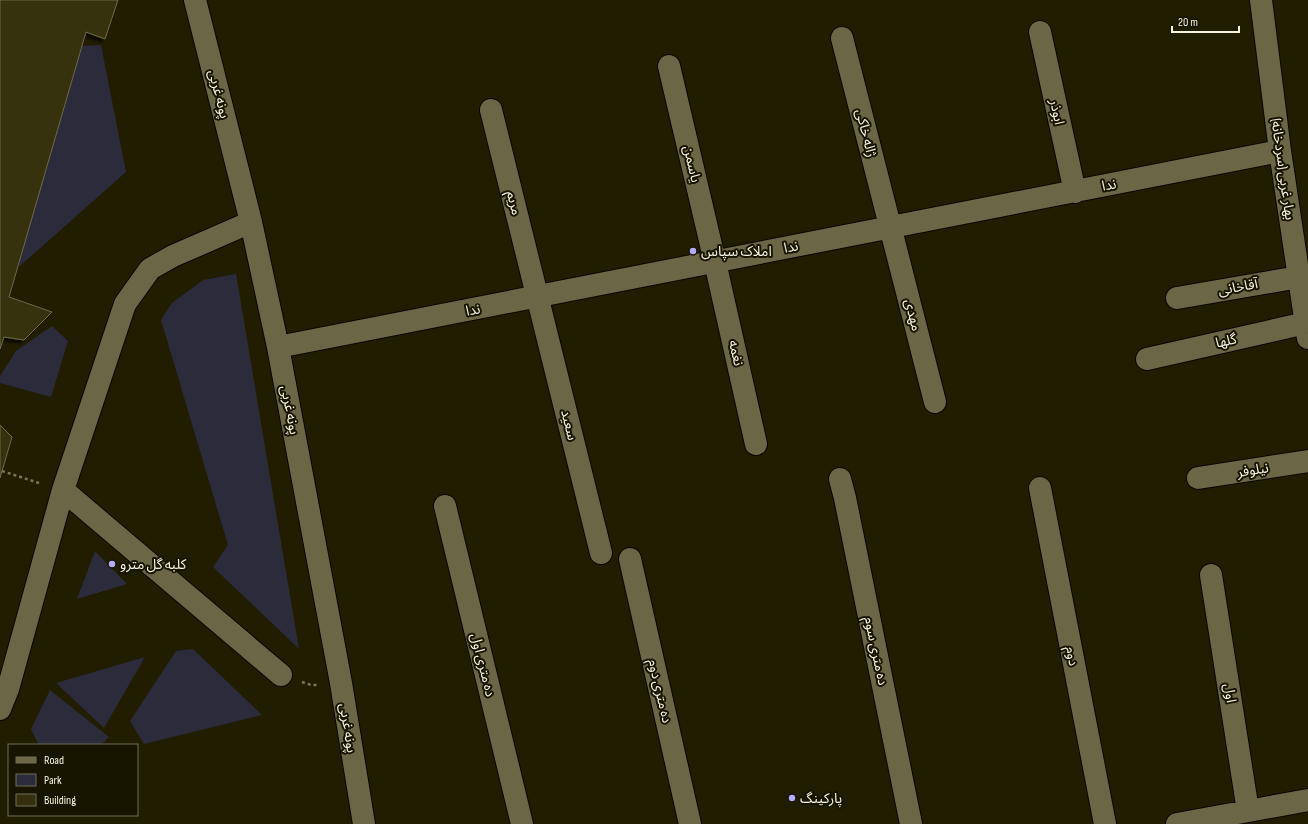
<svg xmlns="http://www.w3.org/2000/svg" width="1308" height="824" font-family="'Sofia Sans Condensed','Noto Sans Arabic',sans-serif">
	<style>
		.green { fill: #2c2b3b }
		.building { fill: #34300f; stroke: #6f6a49; filter: url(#shadow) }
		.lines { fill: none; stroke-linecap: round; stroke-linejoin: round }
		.minor-casing { stroke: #0b0700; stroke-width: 24 }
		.path { stroke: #79765d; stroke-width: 2.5; stroke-dasharray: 3 3; stroke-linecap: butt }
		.minor { stroke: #6b6645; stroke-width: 22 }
		.poi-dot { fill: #b4acf9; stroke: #171400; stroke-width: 1.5 }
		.labels { text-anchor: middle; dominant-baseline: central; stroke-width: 4; stroke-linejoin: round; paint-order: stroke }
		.street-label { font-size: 14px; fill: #f6f4e1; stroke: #171400 }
		.poi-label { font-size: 14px; fill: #f6f4e1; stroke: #171400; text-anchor: start }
	</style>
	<defs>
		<filter id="shadow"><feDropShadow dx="-3.5" dy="3.5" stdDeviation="1" flood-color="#0009"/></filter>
	</defs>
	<rect width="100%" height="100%" fill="#211d00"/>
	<!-- green -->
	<path class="green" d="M101 45 126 172 20 266 11 262 81 46Z
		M236 274 299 649 213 567 228 545 161 320 172 303 203 280Z
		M52 326 68 341 51 397 0 383V376L16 351Z
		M95 551 127 584 77 599Z
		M193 649 262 715 144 744 130 721 176 651Z
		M145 657 104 728 56 683Z
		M50 690 109 737 101 745H39L31 729Z"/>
	<!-- building -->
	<path class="building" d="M0 0H118L105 39 86 32 9 297 52 312 24 340 4 337 0 349Z
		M0 425 12 437 0 478Z"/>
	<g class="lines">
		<!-- minor casing -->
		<g class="minor-casing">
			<path id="minor" d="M195 0 251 222 278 347 341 683 364 824
				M1261 0 1280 151 1308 338
				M1040 32 1075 192
				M842 38 935 402
				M669 66 715 262 756 444
				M491 110 601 553
				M1177 298 1299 277
				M278 347 1280 151
				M1147 359 1306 323
				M1198 478 1308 461
				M840 479 845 498 911 824
				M1040 488 1105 824
				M63 490 281 675
				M445 506 522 824
				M630 559 690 824
				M1211 575 1248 811
				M0 709 8 689 63 490 125 304 150 269 173 256 251 222
				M1177 824 1308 800"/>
		</g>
		<!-- path -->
		<path class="path" d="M2 471 42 484
			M302 682 311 685H319"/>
		<!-- minor -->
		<use href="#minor" class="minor"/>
	</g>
	<!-- markers -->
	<g class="poi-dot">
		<circle cx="693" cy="251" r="4"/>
		<circle cx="112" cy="564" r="4"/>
		<circle cx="792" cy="798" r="4"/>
	</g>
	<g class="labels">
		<!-- street labels -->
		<g class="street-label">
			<text transform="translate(219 94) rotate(76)">پونه غربی</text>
			<text transform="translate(1057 112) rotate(78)">ابوذر</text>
			<text transform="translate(866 133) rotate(76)">ژاله خاکی</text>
			<text transform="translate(692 164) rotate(77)">یاسمن</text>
			<text transform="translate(1283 169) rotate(82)">بهار غربی (سردخانه)</text>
			<text transform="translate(1109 185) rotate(-11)">ندا</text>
			<text transform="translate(514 203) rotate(76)">مریم</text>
			<text transform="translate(791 247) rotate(-11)">ندا</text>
			<text transform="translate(1238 287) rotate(-10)">آقاخانی</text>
			<text transform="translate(473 310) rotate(-11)">ندا</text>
			<text transform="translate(913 315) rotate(76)">مهدی</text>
			<text transform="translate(1226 341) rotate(-13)">گلها</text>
			<text transform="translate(736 353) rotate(77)">نغمه</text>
			<text transform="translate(290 410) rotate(79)">پونه غربی</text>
			<text transform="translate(569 425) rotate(76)">سعید</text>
			<text transform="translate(1253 470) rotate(-9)">نیلوفر</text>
			<text transform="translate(876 651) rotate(78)">ده متری سوم</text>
			<text transform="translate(1072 656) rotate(79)">دوم</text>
			<text transform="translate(483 665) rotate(76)">ده متری اول</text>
			<text transform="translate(660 691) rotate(77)">ده متری دوم</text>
			<text transform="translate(1230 693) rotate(81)">اول</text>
			<text transform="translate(348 728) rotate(81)">پونه غربی</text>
		</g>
		<!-- poi labels -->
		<g class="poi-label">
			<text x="701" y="251">املاک سپاس</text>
			<text x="120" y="564">کلبه گل مترو</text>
			<text x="800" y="798">پارکینگ</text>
		</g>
	</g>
	<!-- legend -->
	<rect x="8" y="744" width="130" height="72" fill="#171400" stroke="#706e5a"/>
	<rect x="16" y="757" width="20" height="6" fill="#6b6645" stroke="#706e5a"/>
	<text x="44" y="764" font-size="12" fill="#f6f4e1">Road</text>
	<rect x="16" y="774" width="20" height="12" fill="#2c2b3b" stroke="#706e5a"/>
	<text x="44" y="784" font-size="12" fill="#f6f4e1">Park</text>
	<rect x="16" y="794" width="20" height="12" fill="#34300f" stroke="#706e5a"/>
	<text x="44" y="804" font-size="12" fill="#f6f4e1">Building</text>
	<!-- scale -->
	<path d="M1172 26v6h67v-6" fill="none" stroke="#f6f4e1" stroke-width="2"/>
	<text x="1178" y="26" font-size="12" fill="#f6f4e1" stroke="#171400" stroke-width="3" paint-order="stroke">20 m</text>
</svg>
